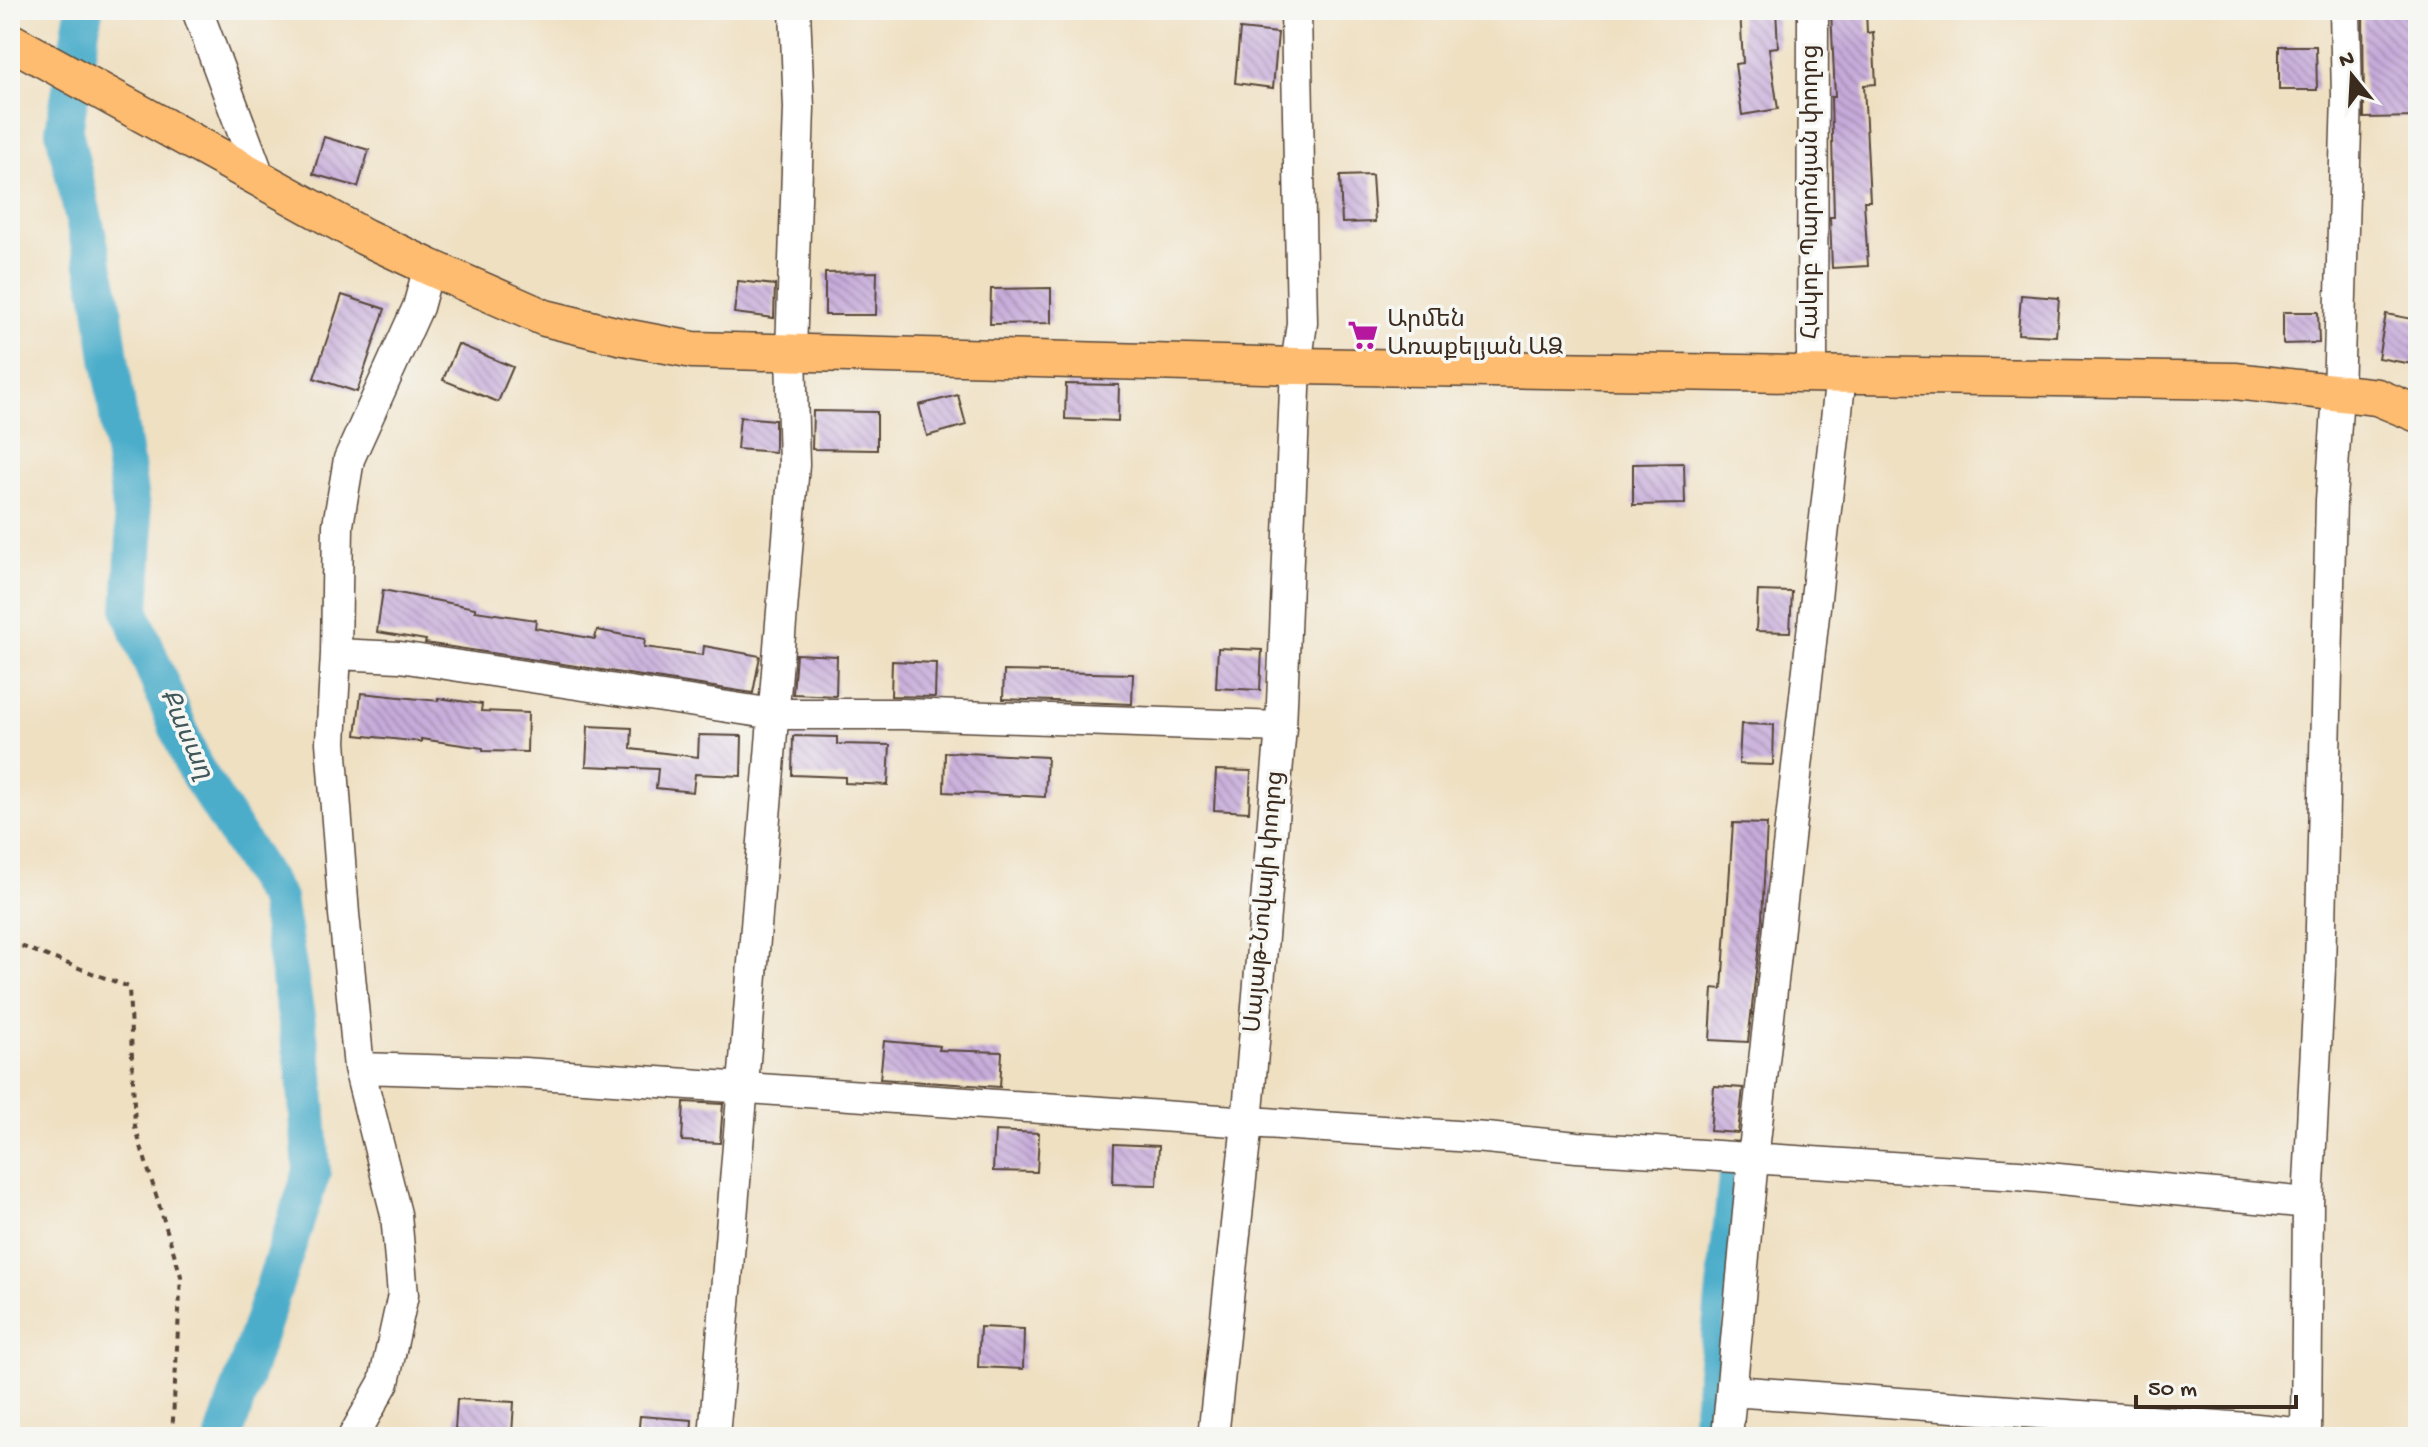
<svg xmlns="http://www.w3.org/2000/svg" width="2428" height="1447" font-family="'Gochi Hand','Noto Sans Armenian',sans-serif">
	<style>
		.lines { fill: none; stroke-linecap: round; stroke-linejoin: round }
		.canal { stroke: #4badca; stroke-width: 22 }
		.river { stroke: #4badca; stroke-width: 38 }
		.building { fill: url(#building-back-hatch) }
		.minor-casing { stroke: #564537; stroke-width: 33 }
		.major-casing { stroke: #564537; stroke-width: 39 }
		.path { stroke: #564537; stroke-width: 4; stroke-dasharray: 6 6; stroke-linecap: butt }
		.minor { stroke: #fff; stroke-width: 30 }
		.major { stroke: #febc70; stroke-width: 36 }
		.labels { text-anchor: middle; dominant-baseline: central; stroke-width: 7; stroke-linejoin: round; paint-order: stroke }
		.street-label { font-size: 24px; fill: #3b2a1e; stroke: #f6f6f2 }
		.poi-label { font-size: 24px; fill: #3b2a1e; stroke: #f6f6f2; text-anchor: start }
		.water-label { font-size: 26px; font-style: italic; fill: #41585a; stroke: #f6f6f2 }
	</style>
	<defs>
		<pattern id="building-back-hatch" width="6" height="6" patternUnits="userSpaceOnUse" patternTransform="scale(2)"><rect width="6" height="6" fill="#c6aada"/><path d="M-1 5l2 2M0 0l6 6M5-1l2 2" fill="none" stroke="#a28bb0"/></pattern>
	</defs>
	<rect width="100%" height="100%" fill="#f6f6f2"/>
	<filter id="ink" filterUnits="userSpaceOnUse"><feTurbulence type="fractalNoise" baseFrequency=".0125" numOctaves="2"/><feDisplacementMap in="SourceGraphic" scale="16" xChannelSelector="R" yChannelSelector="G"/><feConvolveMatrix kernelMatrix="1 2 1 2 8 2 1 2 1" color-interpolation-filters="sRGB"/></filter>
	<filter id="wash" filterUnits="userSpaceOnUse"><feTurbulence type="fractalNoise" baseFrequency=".006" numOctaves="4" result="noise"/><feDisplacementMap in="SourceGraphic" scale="32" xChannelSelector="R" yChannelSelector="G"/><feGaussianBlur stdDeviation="1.8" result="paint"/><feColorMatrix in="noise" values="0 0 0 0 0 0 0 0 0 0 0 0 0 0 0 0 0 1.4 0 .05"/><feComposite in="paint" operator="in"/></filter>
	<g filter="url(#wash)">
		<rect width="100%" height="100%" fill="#efe0c2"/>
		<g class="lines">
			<!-- canal -->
			<path class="canal" d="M1701 1437 1730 1168"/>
			<!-- river -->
			<path class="river" d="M84 10 64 131 102 300 135 538 131 612 193 765 277 899 305 1073 312 1172 224 1437"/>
		</g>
		<g id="blocks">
			<!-- building -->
			<path class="building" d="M1740 10H1776L1778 47 1769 48 1778 109 1742 115 1735 64 1743 63Z
				M1831 10H1866L1867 33 1873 32 1876 84 1864 85 1870 201H1864L1868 266 1832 268 1830 217H1834L1831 97H1835Z
				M2363 10H2418V117L2364 118Z
				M1240 29 1278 33 1273 88 1235 83Z
				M2279 46H2316L2317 90H2279Z
				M324 137 369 150 358 187 313 174Z
				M1372 175 1375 222 1342 223 1340 176Z
				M877 272 876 315H825V273Z
				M738 281 775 285 774 318 734 313Z
				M1051 288V323L990 324 991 289Z
				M342 295 385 309 357 392 314 378Z
				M2021 295 2059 298 2056 336 2018 334Z
				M2283 312H2318L2319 343 2283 344Z
				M2386 314 2418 320V365L2378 358Z
				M458 344 513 367 498 402 443 380Z
				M1066 384 1119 385 1118 421 1065 419Z
				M958 395 966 425 927 436 919 405Z
				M813 411 877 412V450L812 449Z
				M740 417 775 420V452L737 449Z
				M1684 463 1685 504 1633 505V464Z
				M383 590 475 608V611L536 620 535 628 595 639 597 630 645 639 644 647 703 655 704 646 760 656 753 693 425 643 426 640 377 632Z
				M1758 591 1792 592 1790 632 1756 631Z
				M1218 648 1262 650 1260 690 1216 688Z
				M796 654 837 656 836 696 793 694Z
				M892 661 936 663 935 697 891 696Z
				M1004 671 1133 674 1132 704 1003 699Z
				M361 693 438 701V698L482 704 481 711 528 713 527 752 483 751V748L421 739V742L356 735Z
				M1741 724 1774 725 1773 765 1739 764Z
				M588 726 632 728 631 749 698 757 699 735 742 736 741 776 695 774 693 792 656 788 658 769 586 766Z
				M793 736 837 737V744L890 745 888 785 845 783V777L792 775Z
				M945 752 1047 757 1045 797 944 792Z
				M1216 770 1251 771 1249 812 1214 810Z
				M1733 823 1767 824 1762 918 1748 1042 1710 1040 1713 988 1722 989Z
				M884 1041 940 1046 939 1050 1002 1052 1000 1087 880 1079Z
				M1714 1086 1743 1088 1738 1133 1710 1131Z
				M684 1102 723 1104 720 1143 682 1141Z
				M995 1131 1039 1133 1037 1172 993 1171Z
				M1114 1144 1159 1146 1157 1185 1113 1184Z
				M980 1327 1024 1329 1023 1369 978 1367Z
				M457 1399 514 1402 512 1434 455 1430Z
				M640 1416 692 1420 691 1437H638Z"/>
		</g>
	</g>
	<g filter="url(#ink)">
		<use href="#blocks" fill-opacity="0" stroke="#564537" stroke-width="2"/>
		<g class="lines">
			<!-- minor casing -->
			<g class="minor-casing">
				<path id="minor" d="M197 10 261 181
					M1812 374 1813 10
					M336 654 400 657 774 714H902L1281 727
					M359 1068 524 1073 1486 1138 1577 1147 2018 1175 2308 1203
					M1732 1391 2247 1428 2306 1434
					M353 1437 384 1382 403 1295 396 1214 359 1068 344 914 331 742 336 654 338 525 349 459 418 307 429 267
					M714 1437 794 465 791 352 799 108 795 10
					M1213 1437 1247 1123 1281 727 1296 366 1302 323 1296 10
					M1727 1437 1753 1159 1841 375
					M2306 1437 2308 1203 2320 969 2331 500 2338 393 2347 96 2345 10"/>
			</g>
			<!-- major casing -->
			<g class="major-casing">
				<path id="major" d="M10 41 365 237 429 267 545 318 619 336 693 350 1296 366 2235 381 2377 397 2418 414"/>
			</g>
			<!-- path -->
			<path class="path" d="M10 942 129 987 135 1127 181 1276 172 1437"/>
			<!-- minor -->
			<use href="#minor" class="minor"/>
			<!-- major -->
			<use href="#major" class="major"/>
		</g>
	</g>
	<!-- icons -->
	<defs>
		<g id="supermarket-bare" transform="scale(2.4)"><path d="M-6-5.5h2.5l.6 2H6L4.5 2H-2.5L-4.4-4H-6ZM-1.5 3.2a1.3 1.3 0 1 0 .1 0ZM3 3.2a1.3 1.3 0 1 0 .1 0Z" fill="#b5179e" stroke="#f6f6f2" stroke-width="2.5" paint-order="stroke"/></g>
	</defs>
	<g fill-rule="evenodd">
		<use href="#supermarket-bare" x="1363" y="335"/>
	</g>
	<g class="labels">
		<!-- street labels -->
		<g class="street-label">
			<text transform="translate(1812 192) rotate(-90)">Հակոբ Պարոնյան փողոց</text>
			<text transform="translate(1266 902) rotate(-85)">Սայաթ-Նովայի փողոց</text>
		</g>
		<!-- poi labels -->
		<g class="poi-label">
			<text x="1387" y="321">Արմեն<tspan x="1387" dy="28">Առաքելյան ԱՁ</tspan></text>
		</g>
		<!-- water labels -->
		<g class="water-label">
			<text transform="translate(184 735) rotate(66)">Քասաղ</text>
		</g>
	</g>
	<!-- margin -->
	<rect width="2428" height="1447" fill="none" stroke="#f6f6f2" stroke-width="40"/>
	<!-- north arrow -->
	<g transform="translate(2352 76) rotate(342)" stroke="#f6f6f2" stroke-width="6" paint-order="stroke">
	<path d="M0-6L14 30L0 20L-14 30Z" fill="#3b2a1e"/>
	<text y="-12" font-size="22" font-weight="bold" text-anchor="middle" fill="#3b2a1e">N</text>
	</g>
	<!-- scale -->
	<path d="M2136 1395v12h160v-12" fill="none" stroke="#3b2a1e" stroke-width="4"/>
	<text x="2148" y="1395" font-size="24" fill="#3b2a1e" stroke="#f6f6f2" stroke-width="6" paint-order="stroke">50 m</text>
</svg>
